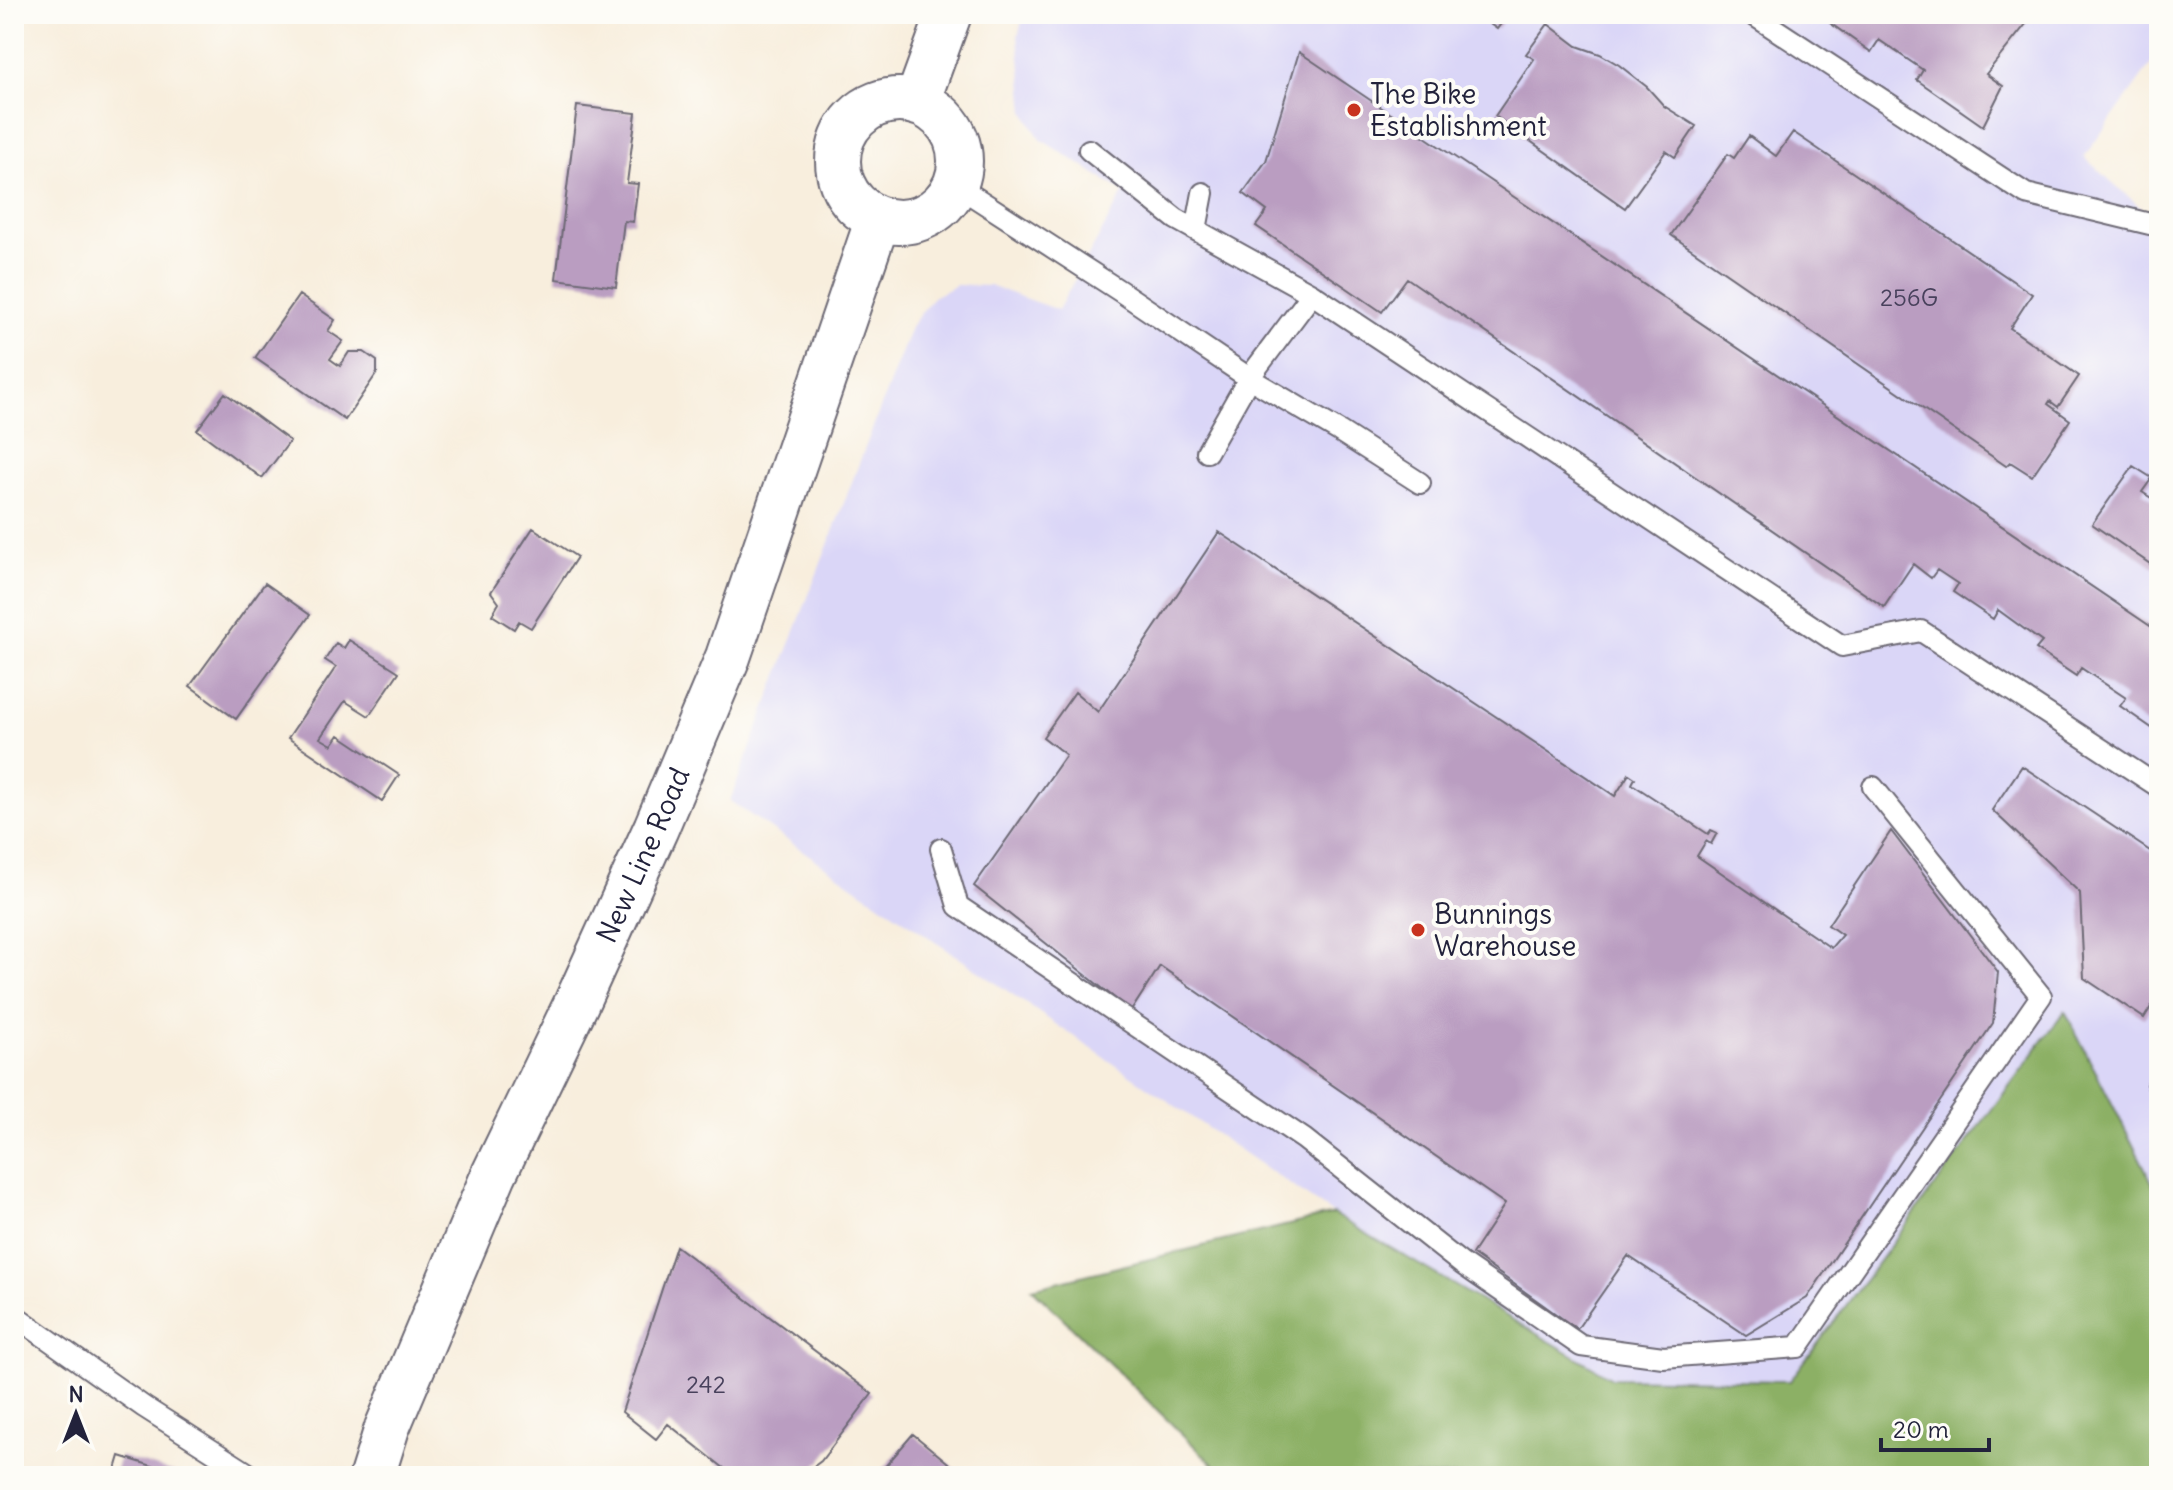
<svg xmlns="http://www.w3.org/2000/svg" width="2173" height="1490" font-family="Delius,sans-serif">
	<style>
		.built { fill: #dad6f7 }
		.forest { fill: #8cb065; stroke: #576950; stroke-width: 2 }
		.building { fill: #ba9dc1 }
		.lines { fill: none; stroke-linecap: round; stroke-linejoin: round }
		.service-casing { stroke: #6d6974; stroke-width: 24 }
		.primary-casing { stroke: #6d6974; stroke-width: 48 }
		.service { stroke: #fff; stroke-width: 20 }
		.primary { stroke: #fff; stroke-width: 44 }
		.poi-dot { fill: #c8321e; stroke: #fdfcf7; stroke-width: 3 }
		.labels { text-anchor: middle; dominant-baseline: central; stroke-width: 8; stroke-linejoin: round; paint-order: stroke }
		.number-label { font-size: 24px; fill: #48415c }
		.poi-label { font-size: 28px; fill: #22223b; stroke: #fdfcf7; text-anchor: start }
		.street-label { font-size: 28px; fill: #22223b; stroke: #fdfcf7 }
	</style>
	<rect width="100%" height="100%" fill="#fdfcf7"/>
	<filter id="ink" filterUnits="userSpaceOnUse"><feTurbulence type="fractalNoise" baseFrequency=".0125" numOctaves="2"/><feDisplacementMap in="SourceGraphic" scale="16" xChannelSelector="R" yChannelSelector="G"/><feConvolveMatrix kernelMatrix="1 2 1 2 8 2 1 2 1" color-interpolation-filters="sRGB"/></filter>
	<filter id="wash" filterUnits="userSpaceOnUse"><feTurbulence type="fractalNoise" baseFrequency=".006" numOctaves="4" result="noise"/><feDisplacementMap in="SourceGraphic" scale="32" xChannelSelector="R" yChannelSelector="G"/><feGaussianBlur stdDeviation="1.8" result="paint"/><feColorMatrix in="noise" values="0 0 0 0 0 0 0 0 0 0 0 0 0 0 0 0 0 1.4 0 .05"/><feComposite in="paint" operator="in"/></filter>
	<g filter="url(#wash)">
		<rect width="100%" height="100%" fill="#f8eedd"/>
		<!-- built -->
		<path class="built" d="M1024 14H2159V53L2084 157 2159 224V1196L2064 1012 1790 1381 1612 1378 1333 1214 730 801 912 325 933 297 956 285 990 286 1058 310 1124 192 1040 139 1025 112 1018 36Z"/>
		<!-- forest -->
		<path class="forest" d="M2065 1011 2159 1196V1476H1225L1032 1288 1333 1214 1612 1378 1790 1381Z"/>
		<g id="blocks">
			<!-- building -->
			<path class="building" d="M1476 14H1508L1497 29Z
				M1838 14H2034L1986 74 2003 86 1983 126 1917 80 1923 70 1879 40 1871 52 1830 23Z
				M1548 24 1577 46 1600 54 1619 65 1647 87 1664 106 1696 126 1675 157 1666 151 1625 208 1495 116 1534 59 1526 54Z
				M1299 52 2159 632V733L2120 706 2126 698 2081 668 2076 676 2036 649 2042 642 1998 610 1993 619 1953 592 1958 584 1937 570 1931 578 1913 564 1884 607 1407 278 1382 312 1256 226 1267 211 1243 193 1266 161Z
				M577 106 636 113 627 183 638 184 633 222 624 221 616 287 556 279Z
				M1793 132 2032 294 2010 328 2079 376 2058 407 2050 401 2048 404 2070 420 2032 476 2010 462 2006 466 1671 235 1728 154 1734 158 1749 136 1776 156Z
				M299 295 335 320 328 331 343 341 330 359 340 366 349 352H364L377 361V373L345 420 255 358Z
				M225 393 290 441 262 478 197 430Z
				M2133 466 2152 478 2142 492 2159 503V570L2092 524Z
				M533 528 577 557 531 628 519 621 514 629 492 615 499 603 491 592Z
				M1219 532 1615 796 1629 774 1635 778 1632 784 1708 834 1711 830 1717 833 1711 844 1706 841 1697 856 1831 948 1842 935 1828 925 1891 831 1998 972 1993 1023 1807 1298 1746 1335 1628 1256 1577 1329 1472 1254 1505 1204 1160 966 1131 1011 974 886 1066 755 1043 737 1075 692 1098 712Z
				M265 583 310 615 236 719 190 686Z
				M349 640 399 672 369 716 345 701 320 738 332 745 339 735 399 775 382 801 288 738 336 667 325 660 336 643 344 648Z
				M2022 766 2159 857V994L2144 1018 2084 978 2080 893 1992 810Z
				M676 1246 872 1394 821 1461 801 1476H734L668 1424 656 1439 622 1412Z
				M913 1434 964 1476H877Z
				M120 1456 181 1475V1476H114Z"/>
		</g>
	</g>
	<g filter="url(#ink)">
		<use href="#blocks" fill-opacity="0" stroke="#6d6974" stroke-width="2"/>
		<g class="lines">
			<!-- service casing -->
			<g class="service-casing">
				<path id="service" d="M1752 14 2026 194 2150 224
					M1089 150 1176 219 1312 294
					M956 185 1120 291 1249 378 1339 431 1420 483
					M1196 230 1203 193
					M1207 452 1249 378 1312 294 1842 646 1921 631 2159 787
					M941 849 958 906 1304 1139 1462 1264 1581 1346 1663 1357 1798 1347 2041 996 1873 787
					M2158 1085 2159 1083
					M14 1315 144 1407 252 1476"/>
			</g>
			<!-- primary casing -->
			<g class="primary-casing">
				<g id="primary">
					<circle cx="899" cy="161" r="61"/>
					<path d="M917 102 949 14"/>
					<path id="s1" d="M372 1476 387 1428 494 1174 576 1004 656 828 728 657 878 219"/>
				</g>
			</g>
			<!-- service -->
			<use href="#service" class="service"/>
			<!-- primary -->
			<use href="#primary" class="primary"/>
		</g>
	</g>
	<!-- markers -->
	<g class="poi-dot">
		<circle cx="1354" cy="110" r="8"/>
		<circle cx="1418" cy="930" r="8"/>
	</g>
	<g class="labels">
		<!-- number labels -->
		<g class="number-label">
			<text x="1909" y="297">256G</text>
			<text x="706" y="1384">242</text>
		</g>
		<!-- poi labels -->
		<g class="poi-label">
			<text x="1370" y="94">The Bike<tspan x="1370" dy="32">Establishment</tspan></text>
			<text x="1434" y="914">Bunnings<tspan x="1434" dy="32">Warehouse</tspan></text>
		</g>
		<!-- street labels -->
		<g class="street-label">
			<text stroke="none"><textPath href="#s1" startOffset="678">New Line Road</textPath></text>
		</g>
	</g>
	<!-- margin -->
	<rect width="2173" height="1490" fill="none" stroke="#fdfcf7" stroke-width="48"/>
	<!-- north arrow -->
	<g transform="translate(76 1414)" stroke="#fdfcf7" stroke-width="6" paint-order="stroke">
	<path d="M0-6L14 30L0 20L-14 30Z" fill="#22223b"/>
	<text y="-12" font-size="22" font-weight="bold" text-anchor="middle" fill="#22223b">N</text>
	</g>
	<!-- scale -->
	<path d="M1881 1438v12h108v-12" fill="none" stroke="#22223b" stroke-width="4"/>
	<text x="1893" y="1438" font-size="24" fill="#22223b" stroke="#fdfcf7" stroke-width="6" paint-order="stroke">20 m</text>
</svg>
